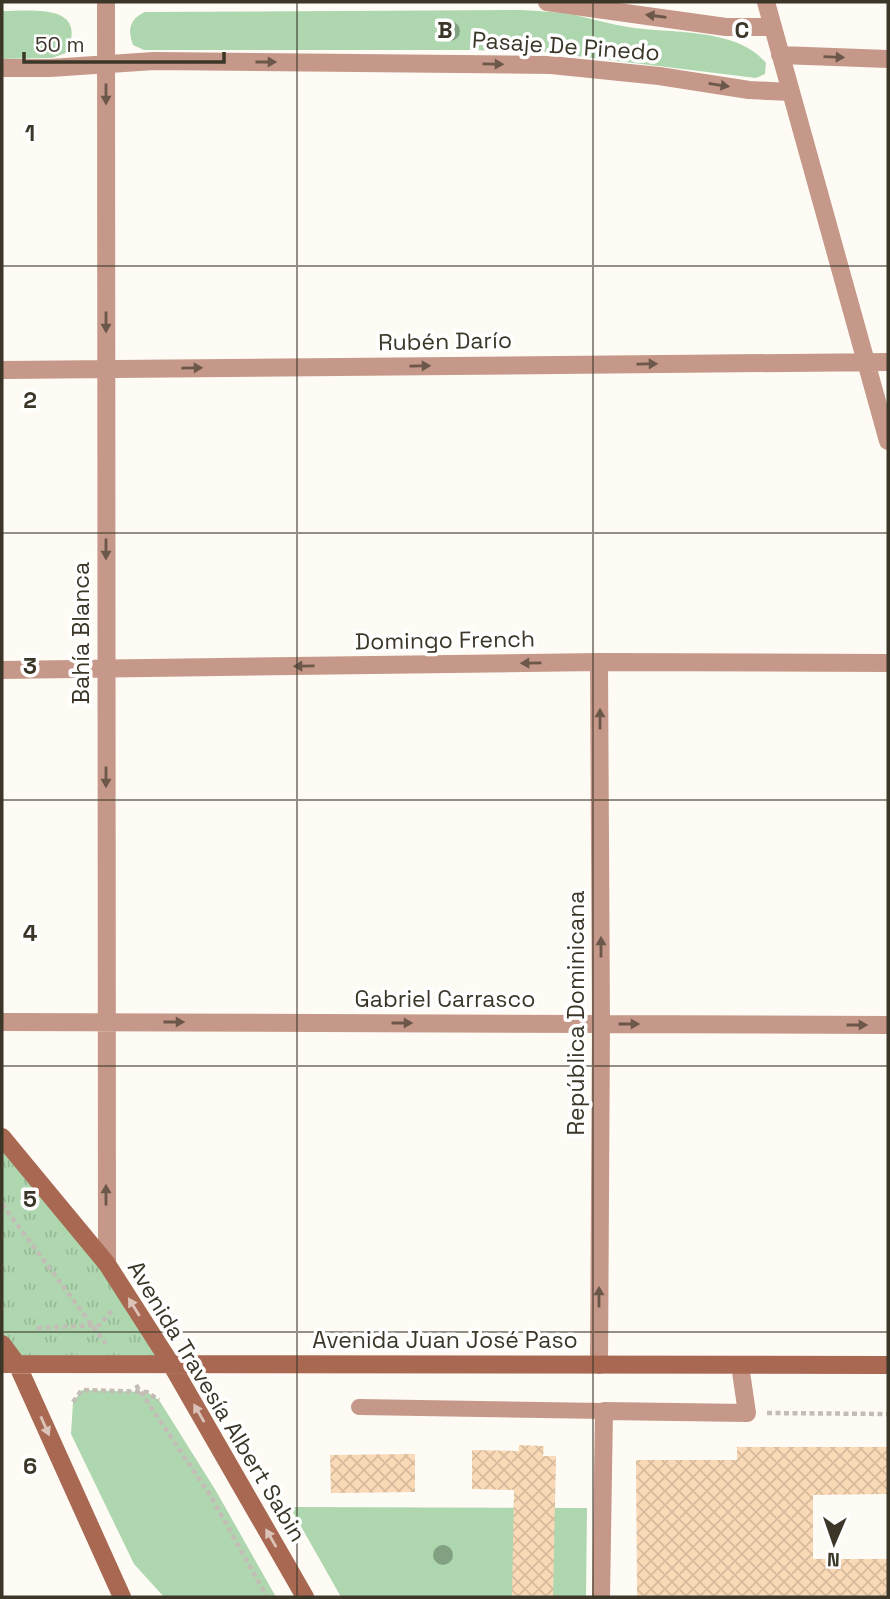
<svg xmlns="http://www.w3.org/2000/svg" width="890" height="1599" font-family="'Space Grotesk',sans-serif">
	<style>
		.grass { fill: url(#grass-tufts) }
		.green { fill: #aed7af }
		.building { fill: url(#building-cross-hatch) }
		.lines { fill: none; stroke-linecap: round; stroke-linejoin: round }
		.path { stroke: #c2beb6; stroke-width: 4.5; stroke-dasharray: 5 3.5; stroke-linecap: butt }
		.lane { stroke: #c69889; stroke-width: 16 }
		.street { stroke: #c69889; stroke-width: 18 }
		.secondary { stroke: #a86851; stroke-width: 18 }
		.tree { fill: #82a182 }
		.oneway { fill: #6c584b }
		.oneway2 { fill: #dcc3b9 }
		.grid { fill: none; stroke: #3c3629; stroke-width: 2; stroke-opacity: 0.55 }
		.labels { text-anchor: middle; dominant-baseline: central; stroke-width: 7; stroke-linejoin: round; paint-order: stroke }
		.street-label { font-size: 23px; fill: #3c3629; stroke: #fff }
		.grid-label { font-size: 23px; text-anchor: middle; font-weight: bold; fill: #3c3629; stroke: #fff; stroke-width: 7; stroke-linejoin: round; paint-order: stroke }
	</style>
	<defs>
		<pattern id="grass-tufts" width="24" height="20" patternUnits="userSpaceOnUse" patternTransform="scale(1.75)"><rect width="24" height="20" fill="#aed7af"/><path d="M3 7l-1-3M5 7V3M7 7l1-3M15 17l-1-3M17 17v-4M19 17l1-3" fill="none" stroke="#97b997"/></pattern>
		<pattern id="building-cross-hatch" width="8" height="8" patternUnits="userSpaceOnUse" patternTransform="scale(1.75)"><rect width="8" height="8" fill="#fad9b7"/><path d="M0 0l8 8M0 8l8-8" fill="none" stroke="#d7bb9d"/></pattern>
	</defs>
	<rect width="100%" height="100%" fill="#fefbf5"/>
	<!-- grass -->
	<path class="grass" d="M2 1137 171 1364H17L2 1344Z"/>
	<!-- green -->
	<path class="green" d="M521 10C539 11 557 12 575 15 593 19 610 24 628 27 670 34 737 27 766 63L765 74 756 78 544 52 470 50H144L133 45C127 29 130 19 145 12Z
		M2 11C32 11 90 3 66 53L52 58 2 59Z
		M82 1390 147 1392 159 1400 216 1491 276 1597H164L134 1564 71 1434 73 1402Z
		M290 1507 587 1508 586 1597H341Z"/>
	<!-- building -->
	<path class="building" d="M519 1445 544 1446 543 1456H556L553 1597H512L514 1490 472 1489V1450L519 1451Z
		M737 1447H888V1494L813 1495V1559H888V1597H637L636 1460H737Z
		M415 1454V1492L331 1493 330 1455Z"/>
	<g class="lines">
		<!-- path -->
		<path class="path" d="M2 1204 106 1344
			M37 1328 100 1325 112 1310
			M136 1385 210 1495 267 1597
			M73 1402 82 1390 147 1392 159 1400
			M767 1413 888 1414"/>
		<!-- lane -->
		<path class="lane" d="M359 1407 604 1411"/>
		<!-- street -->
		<path class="street" d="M106 2 107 1264
			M547 2 726 27H773
			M766 2 888 441
			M780 55 888 59
			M2 68H50L154 61 551 65 659 76 749 90 791 92
			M2 370 888 362
			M2 670 599 662 888 663
			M2 1022 888 1025
			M599 1365 601 1024 599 662
			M601 1597 604 1411 747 1413 740 1365"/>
		<!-- secondary -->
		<path class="secondary" d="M2 1137 107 1264 171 1364 305 1597
			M2 1344 17 1364 122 1597
			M2 1364 888 1365"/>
	</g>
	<!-- trees -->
	<g class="tree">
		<circle cx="450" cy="31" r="10"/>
		<circle cx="443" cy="1555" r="10"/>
	</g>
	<!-- one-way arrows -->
	<defs><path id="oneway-solid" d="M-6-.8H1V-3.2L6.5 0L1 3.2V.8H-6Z" transform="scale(1.75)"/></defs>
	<g class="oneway">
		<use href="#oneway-solid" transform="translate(656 16) rotate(-172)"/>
		<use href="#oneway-solid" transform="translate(834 57) rotate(2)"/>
		<use href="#oneway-solid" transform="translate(266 62)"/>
		<use href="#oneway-solid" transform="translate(493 64) rotate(1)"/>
		<use href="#oneway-solid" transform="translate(719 85) rotate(9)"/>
		<use href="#oneway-solid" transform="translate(106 94) rotate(90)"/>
		<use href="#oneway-solid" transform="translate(106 322) rotate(90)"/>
		<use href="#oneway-solid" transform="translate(647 364) rotate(-1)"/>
		<use href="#oneway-solid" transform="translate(420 366) rotate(-1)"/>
		<use href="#oneway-solid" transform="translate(192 368) rotate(-1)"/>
		<use href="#oneway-solid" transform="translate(106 549) rotate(90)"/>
		<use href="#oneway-solid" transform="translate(531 663) rotate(179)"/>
		<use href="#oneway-solid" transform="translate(304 666) rotate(179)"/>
		<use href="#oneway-solid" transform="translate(600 719) rotate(-90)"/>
		<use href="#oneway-solid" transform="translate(106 777) rotate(90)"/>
		<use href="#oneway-solid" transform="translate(601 947) rotate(-90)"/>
		<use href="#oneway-solid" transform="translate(174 1022)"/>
		<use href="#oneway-solid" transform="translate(402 1023)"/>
		<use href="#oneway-solid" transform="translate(629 1024)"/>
		<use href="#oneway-solid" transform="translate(857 1025)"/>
		<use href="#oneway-solid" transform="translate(106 1195) rotate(-90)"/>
		<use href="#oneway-solid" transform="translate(599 1297) rotate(-90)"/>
	</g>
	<g class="oneway2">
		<use href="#oneway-solid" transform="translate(134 1307) rotate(-122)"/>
		<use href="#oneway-solid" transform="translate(199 1413) rotate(-120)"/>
		<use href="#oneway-solid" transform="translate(45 1426) rotate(66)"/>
		<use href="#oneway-solid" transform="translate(271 1538) rotate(-120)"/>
	</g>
	<!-- grid -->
	<path class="grid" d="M297 2V1597M593 2V1597M2 266H888M2 533H888M2 800H888M2 1066H888M2 1332H888"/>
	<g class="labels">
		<!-- street labels -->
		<g class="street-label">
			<text transform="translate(566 46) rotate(4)">Pasaje De Pinedo</text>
			<text transform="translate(445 341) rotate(-1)">Rubén Darío</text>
			<text transform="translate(81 633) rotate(-90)">Bahía Blanca</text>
			<text transform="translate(445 640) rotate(-1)">Domingo French</text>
			<text x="445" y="999">Gabriel Carrasco</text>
			<text transform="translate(576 1013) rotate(-90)">República Dominicana</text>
			<text x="445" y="1340">Avenida Juan José Paso</text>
			<text transform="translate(217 1401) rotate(59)">Avenida Travesía Albert Sabin</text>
		</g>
	</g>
	<g class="grid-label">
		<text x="445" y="38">B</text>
		<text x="742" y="38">C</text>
		<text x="30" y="141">1</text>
		<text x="30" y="408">2</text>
		<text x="30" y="674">3</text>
		<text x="30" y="941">4</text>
		<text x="30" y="1207">5</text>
		<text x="30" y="1474">6</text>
	</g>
	<!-- border -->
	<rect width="890" height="1599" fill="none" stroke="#3c3629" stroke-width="7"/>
	<!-- north arrow -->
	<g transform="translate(834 1543) rotate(182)" stroke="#ffffff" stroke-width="5" paint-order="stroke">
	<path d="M0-5L12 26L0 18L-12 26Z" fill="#3c3629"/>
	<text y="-10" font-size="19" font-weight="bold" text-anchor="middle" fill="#3c3629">N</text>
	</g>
	<!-- scale -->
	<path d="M24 52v10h200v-10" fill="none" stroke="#3c3629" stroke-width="3.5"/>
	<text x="35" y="52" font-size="21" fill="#3c3629" stroke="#ffffff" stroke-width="5" paint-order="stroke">50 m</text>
</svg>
